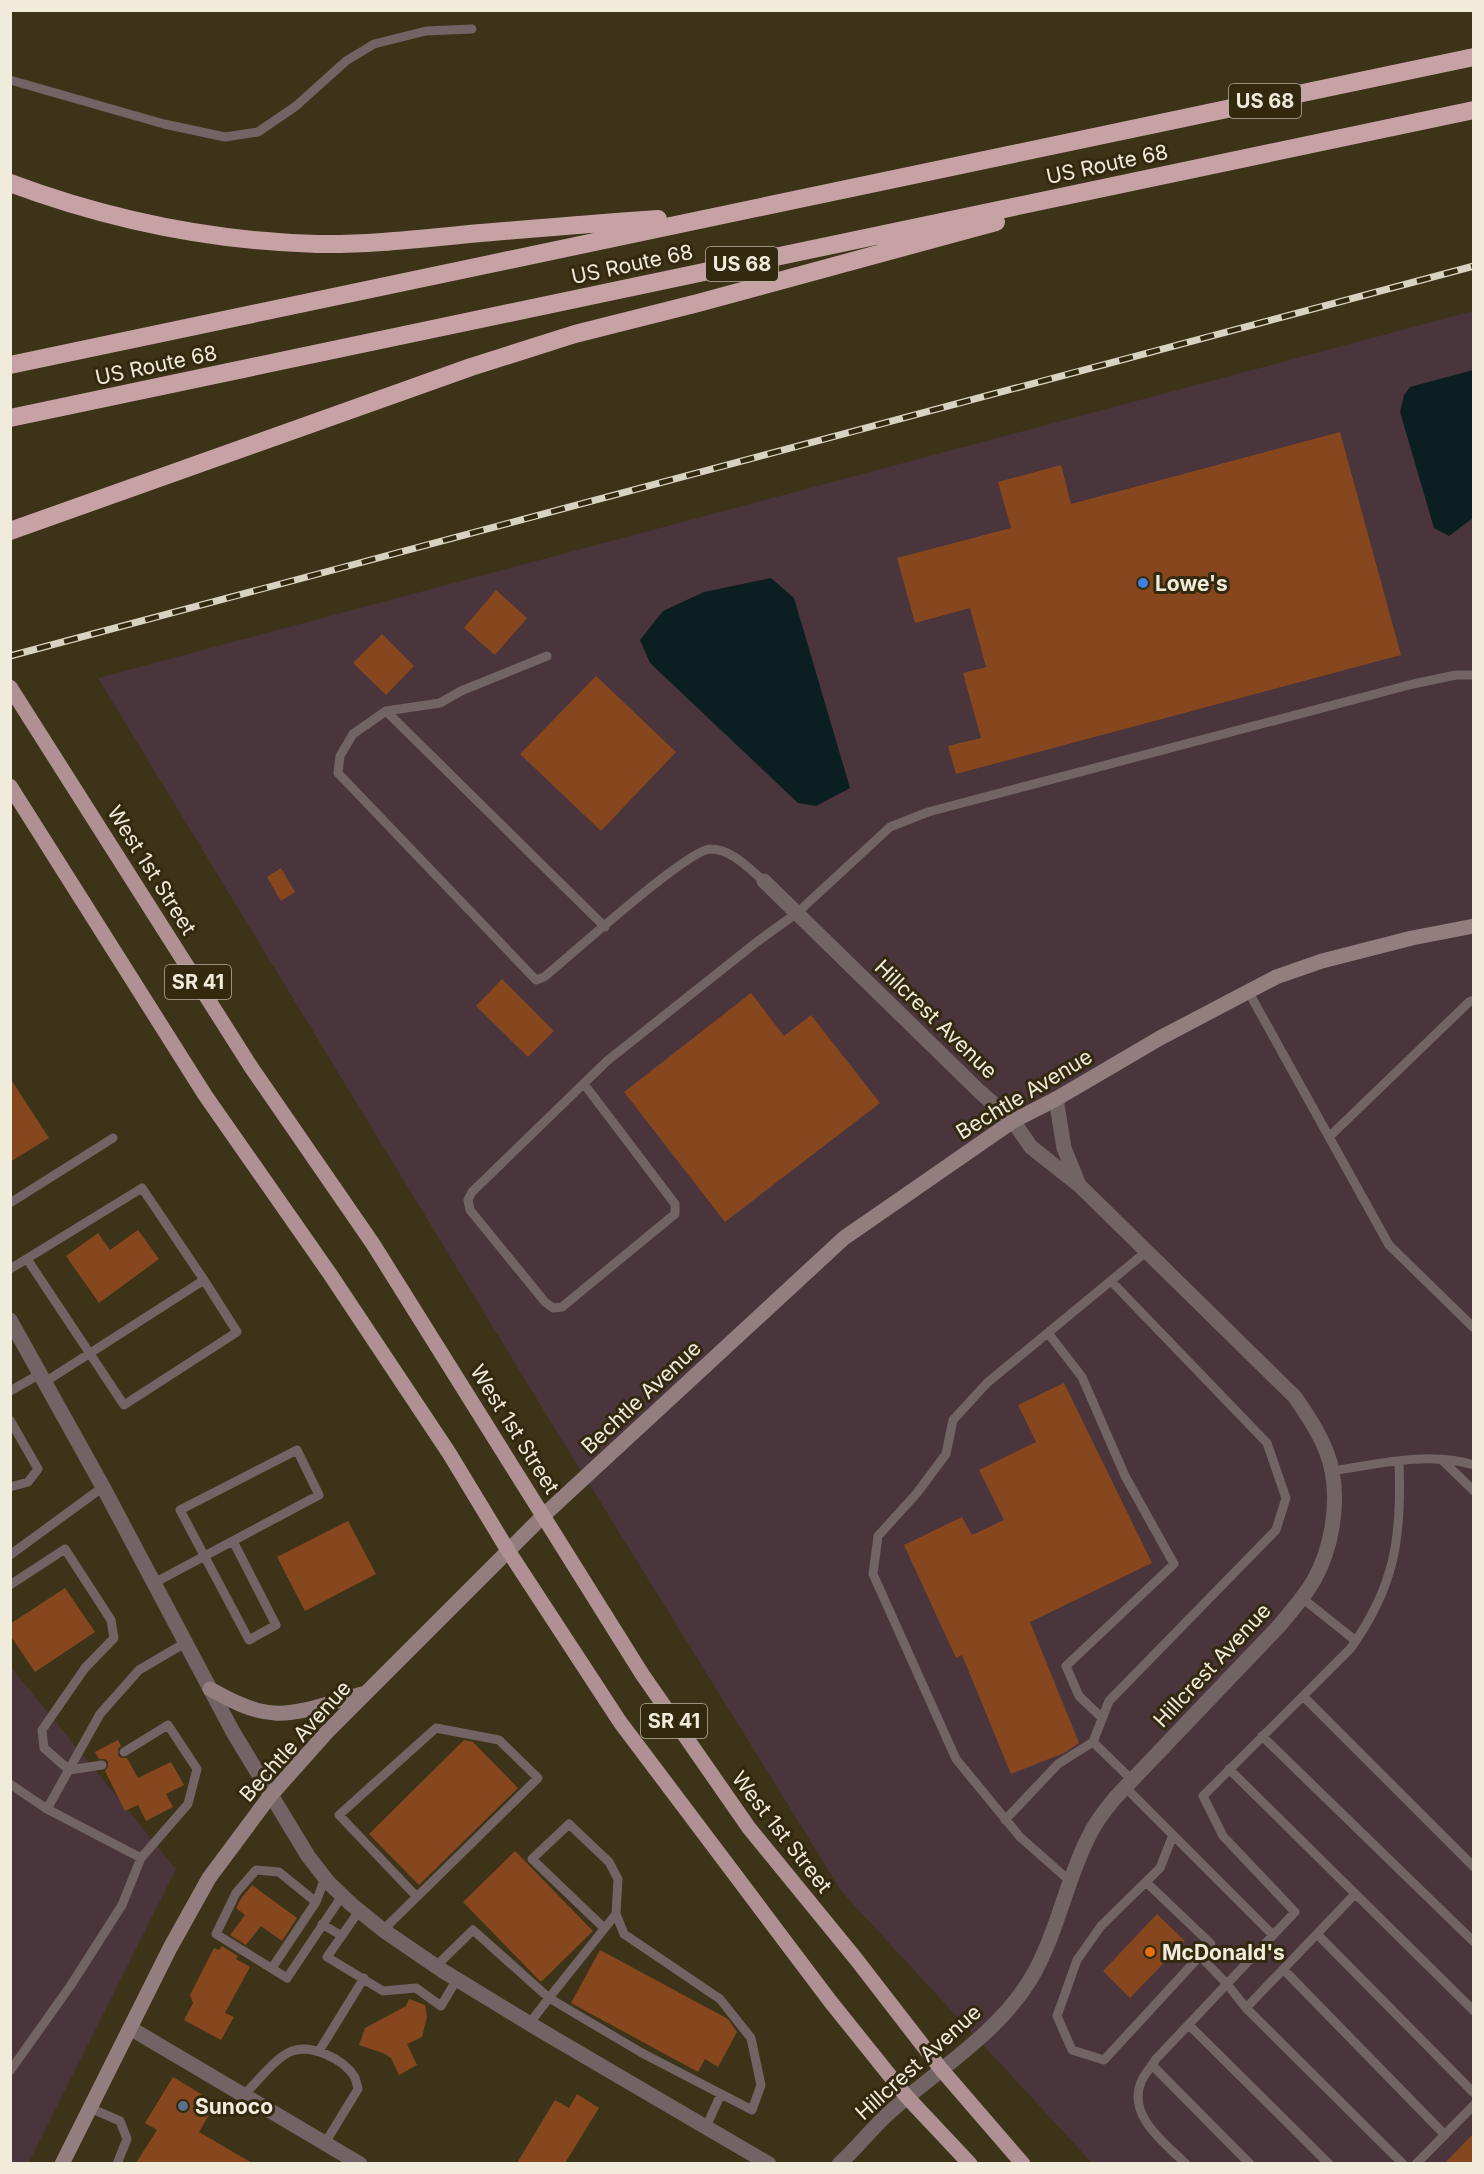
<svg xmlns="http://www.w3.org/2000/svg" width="1484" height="2174" font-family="Inter,sans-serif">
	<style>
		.commercial { fill: #49353b }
		.water { fill: #0c1f20 }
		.building { fill: #87471e }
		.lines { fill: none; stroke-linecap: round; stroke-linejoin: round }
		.lane { stroke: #726364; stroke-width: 9 }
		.street { stroke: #726364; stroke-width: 15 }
		.secondary { stroke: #947d7e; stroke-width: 15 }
		.primary { stroke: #af9193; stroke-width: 15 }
		.highway { stroke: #c7a2a5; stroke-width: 18 }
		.rail-casing { stroke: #d8d2c1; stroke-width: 7 }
		.rail { stroke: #32290f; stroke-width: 4.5; stroke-dasharray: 14; stroke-linecap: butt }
		.shop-dot { fill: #3f7fe0; stroke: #32290f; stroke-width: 2 }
		.food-dot { fill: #e8710a; stroke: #32290f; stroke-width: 2 }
		.service-dot { fill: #5c6f8a; stroke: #32290f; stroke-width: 2 }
		.labels { text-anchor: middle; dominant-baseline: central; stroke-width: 6; stroke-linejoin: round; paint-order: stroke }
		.shield { fill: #32290f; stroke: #b8b19e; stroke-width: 1.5 }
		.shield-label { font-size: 20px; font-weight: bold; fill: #f1ebdb }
		.street-label { font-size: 21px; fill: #f1ebdb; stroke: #32290f }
		.poi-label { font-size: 21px; font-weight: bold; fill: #f1ebdb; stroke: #32290f; text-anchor: start }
	</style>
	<rect width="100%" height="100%" fill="#3d3319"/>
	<!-- commercial -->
	<path class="commercial" d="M1473 311V2163H1092L842 1892 544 1411 98 678Z
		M10 1666 176 1869 28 2164 10 2163Z"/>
	<!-- water -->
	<path class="water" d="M1473 370V518L1449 536 1434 528 1400 412 1404 395 1410 387Z
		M771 578 794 598 850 788 816 806 798 803 650 663 640 640 663 611 704 592Z"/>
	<!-- building -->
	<path class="building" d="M1340 432 1401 655 956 774 948 746 981 738 963 673 986 667 970 608 915 623 897 558 1011 528 998 482 1061 465 1071 504Z
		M496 590 527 618 495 655 464 628Z
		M382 634 414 666 386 695 353 663Z
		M596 676 676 752 601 831 520 754Z
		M281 868 295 892 281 901 267 877Z
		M502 979 554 1031 528 1057 476 1006Z
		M751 993 784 1036 811 1015 880 1103 725 1222 624 1092Z
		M10 1078 49 1138 10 1162Z
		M138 1230 159 1259 99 1303 66 1256 98 1233 110 1250Z
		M1064 1383 1152 1563 1030 1622 1079 1743 1064 1753 1011 1774 962 1655 956 1658 904 1545 962 1517 972 1535 1004 1520 979 1470 1036 1442 1018 1405Z
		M348 1521 376 1574 305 1611 277 1557Z
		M65 1588 95 1632 35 1672 10 1635V1624Z
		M118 1740 121 1746 118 1749V1755L121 1758H127L138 1778 171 1762 184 1785 166 1794 173 1807 146 1821 138 1805 125 1811 105 1771 108 1767V1761L104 1759H99L95 1752Z
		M464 1740 473 1742 518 1788 419 1885 369 1834Z
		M515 1851 593 1931 541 1982 463 1902Z
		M252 1885 297 1918 282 1941 261 1926 246 1945 230 1935 245 1915 236 1908 242 1897Z
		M1157 1914 1185 1941 1130 1998 1103 1971Z
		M222 1946 238 1956 236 1959 250 1967 225 2013 234 2017 221 2040 184 2020 193 2003 190 1995 214 1948 219 1950Z
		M600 1950 728 2019 737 2032 718 2067 705 2059 698 2072 571 2003Z
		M409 1999 425 2005 427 2017 422 2037 407 2044 417 2065 399 2075 391 2058 383 2053 359 2045 365 2028 406 2006Z
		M173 2077 216 2103 199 2132 252 2163H136L157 2130 145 2123Z
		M577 2094 599 2108 565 2163H517L555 2100 569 2108Z
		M1473 2134V2163H1445Z"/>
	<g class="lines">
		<!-- lane -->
		<path class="lane" d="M10 80 164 124 225 137 258 132 296 106 346 61 374 44 426 31 472 29
			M547 656 461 691 440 703 386 711 353 734 340 756 338 773 536 980 544 977C570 956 687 850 710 849 732 849 748 868 764 881
			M386 711 605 927
			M1248 991 1389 1245 1474 1328
			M584 1084 675 1204V1214L562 1307 553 1308 545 1302 470 1210 468 1200 472 1192 607 1061 758 941 797 913 890 827 928 812 1413 684 1456 675H1474
			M1329 1137 1469 1002 1474 1000
			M10 1203 113 1138
			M27 1259 124 1405 237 1332 204 1280
			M10 1269 142 1188 204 1280 45 1382
			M1048 1333 1082 1377 1125 1476 1174 1564 1066 1666 1079 1696 1102 1718
			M10 1391 40 1374
			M10 1420 38 1469 28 1482 10 1487
			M1441 1459 1474 1491
			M1332 1471C1378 1464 1428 1451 1474 1465
			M10 1555 103 1487
			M154 1583C209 1554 264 1524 319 1495L297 1450 180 1510 249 1640 276 1625 233 1541
			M10 1585 65 1549 111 1620 114 1638 85 1668 42 1730 44 1748 69 1770 102 1765
			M1302 1598 1356 1641
			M1303 1696 1474 1867
			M1262 1736 1474 1942
			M1093 1742 1109 1701 1276 1530 1286 1498 1267 1443 1111 1281
			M124 1752 168 1725 197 1769 188 1804 141 1858
			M1229 1769 1474 2011
			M10 1784 47 1809 141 1858 122 1905 71 1985 10 2071
			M1125 1787 1273 1935
			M47 1809 100 1714 139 1670 185 1643
			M1005 1820 1058 1764 1093 1742 1132 1780
			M325 1878 316 1902 279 1872 256 1870 236 1893 216 1934 287 1978 342 1896
			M1071 1882 1020 1837 956 1759 873 1574 878 1536 917 1493 946 1454 953 1420 987 1383 1147 1251
			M1146 1882 1211 1944 1104 2060 1072 2050 1057 2016 1077 1960 1101 1926 1160 1868 1173 1835
			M1355 1894 1246 2008 1403 2164
			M359 1911 327 1957 383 1991 416 1988 441 2006 457 1979
			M322 1924 342 1936
			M383 1930 538 1778 499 1740 436 1728 339 1815 417 1897
			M1317 1934 1474 2093
			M1200 1956 1227 1984 1246 2008
			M436 1966 473 1930 549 1998 616 1914 618 1879 609 1862 569 1824 532 1859 604 1928
			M272 1968 316 1902
			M1283 1969 1445 2135
			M529 2024 549 1998 642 2053 752 2110 761 2085 751 2038 720 1999 624 1934 616 1914
			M1189 2025 1329 2164
			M319 2051 364 1978
			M1152 2065 1250 2164
			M244 2095C256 2083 277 2056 292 2051 312 2044 343 2059 354 2076 356 2079 357 2085 358 2089L325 2143
			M90 2108 120 2121 127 2139 117 2164
			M706 2127 721 2094
			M1186 2164C1165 2143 1127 2116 1141 2082 1144 2074 1152 2066 1156 2059L1295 1912 1223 1836 1203 1796 1350 1649C1395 1587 1402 1537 1399 1462
			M1416 2164 1474 2105"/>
		<!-- street -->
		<path class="street" d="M764 881 980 1092 1013 1121 1031 1147 1079 1185 1295 1397C1310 1419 1327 1444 1332 1471 1339 1506 1331 1550 1314 1580 1305 1596 1292 1610 1280 1625L1115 1798C1104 1811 1094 1824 1087 1840 1065 1885 1056 1937 1030 1980 997 2034 937 2070 890 2112 872 2128 857 2148 839 2164
			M1056 1099 1064 1148 1079 1185
			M10 1320 103 1487 233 1732 308 1856 329 1883 352 1905 383 1930 443 1971 535 2027 769 2164
			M130 2028 360 2164"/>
		<!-- secondary -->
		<path class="secondary" d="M210 1689C230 1700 252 1712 275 1713 302 1715 339 1699 366 1693
			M62 2164 170 1948 209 1878 270 1796 327 1732 544 1515 844 1238 1013 1121 1056 1099 1160 1038 1276 977 1322 961 1412 938 1474 926"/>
		<!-- primary -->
		<path class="primary" d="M10 687 251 1067 373 1244 642 1674 749 1828 856 1959 941 2069 1023 2164
			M10 786 205 1095 330 1274 449 1453 509 1552 620 1722 830 2001 907 2097 970 2164"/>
		<!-- highway -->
		<path class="highway" d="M10 183C109 220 212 241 317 244 372 245 426 238 481 233 540 228 599 223 658 219
			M10 365 1474 57
			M10 418 1474 110
			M10 531 471 367 575 334 698 303 996 222"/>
		<!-- rail casing -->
		<g class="rail-casing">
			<path id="rail" d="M10 656 1474 266"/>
		</g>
		<!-- rail -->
		<use href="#rail" class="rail"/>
	</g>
	<!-- markers -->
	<circle class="shop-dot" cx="1143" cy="583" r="6"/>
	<circle class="food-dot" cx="1150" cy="1952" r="6"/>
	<circle class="service-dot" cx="183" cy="2106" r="6"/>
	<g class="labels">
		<!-- shield labels -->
		<g class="shield">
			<rect x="1229" y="84" width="72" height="34" rx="4.5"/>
			<rect x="706" y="247" width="72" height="34" rx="4.5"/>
			<rect x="165" y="965" width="66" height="34" rx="4.5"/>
			<rect x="641" y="1704" width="66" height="34" rx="4.5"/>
		</g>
		<g class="shield-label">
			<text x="1265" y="101">US 68</text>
			<text x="742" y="264">US 68</text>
			<text x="198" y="982">SR 41</text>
			<text x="674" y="1721">SR 41</text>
		</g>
		<!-- street labels -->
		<g class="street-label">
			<text transform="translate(1107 164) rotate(-12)">US Route 68</text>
			<text transform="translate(632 264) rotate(-12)">US Route 68</text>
			<text transform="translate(156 365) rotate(-12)">US Route 68</text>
			<text transform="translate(152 870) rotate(58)">West 1st Street</text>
			<text transform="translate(936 1019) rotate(44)">Hillcrest Avenue</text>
			<text transform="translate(1024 1094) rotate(-31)">Bechtle Avenue</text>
			<text transform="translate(641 1397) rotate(-43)">Bechtle Avenue</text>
			<text transform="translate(515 1429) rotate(58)">West 1st Street</text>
			<text transform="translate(1212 1665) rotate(-47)">Hillcrest Avenue</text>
			<text transform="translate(295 1741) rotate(-48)">Bechtle Avenue</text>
			<text transform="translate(782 1832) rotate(52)">West 1st Street</text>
			<text transform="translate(918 2062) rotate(-42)">Hillcrest Avenue</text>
		</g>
		<!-- poi labels -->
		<g class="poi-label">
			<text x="1155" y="583">Lowe's</text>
			<text x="1162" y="1952">McDonald's</text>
			<text x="195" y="2106">Sunoco</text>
		</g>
	</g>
	<!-- border -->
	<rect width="1484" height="2174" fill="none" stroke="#f1ebdb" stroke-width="24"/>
</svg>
